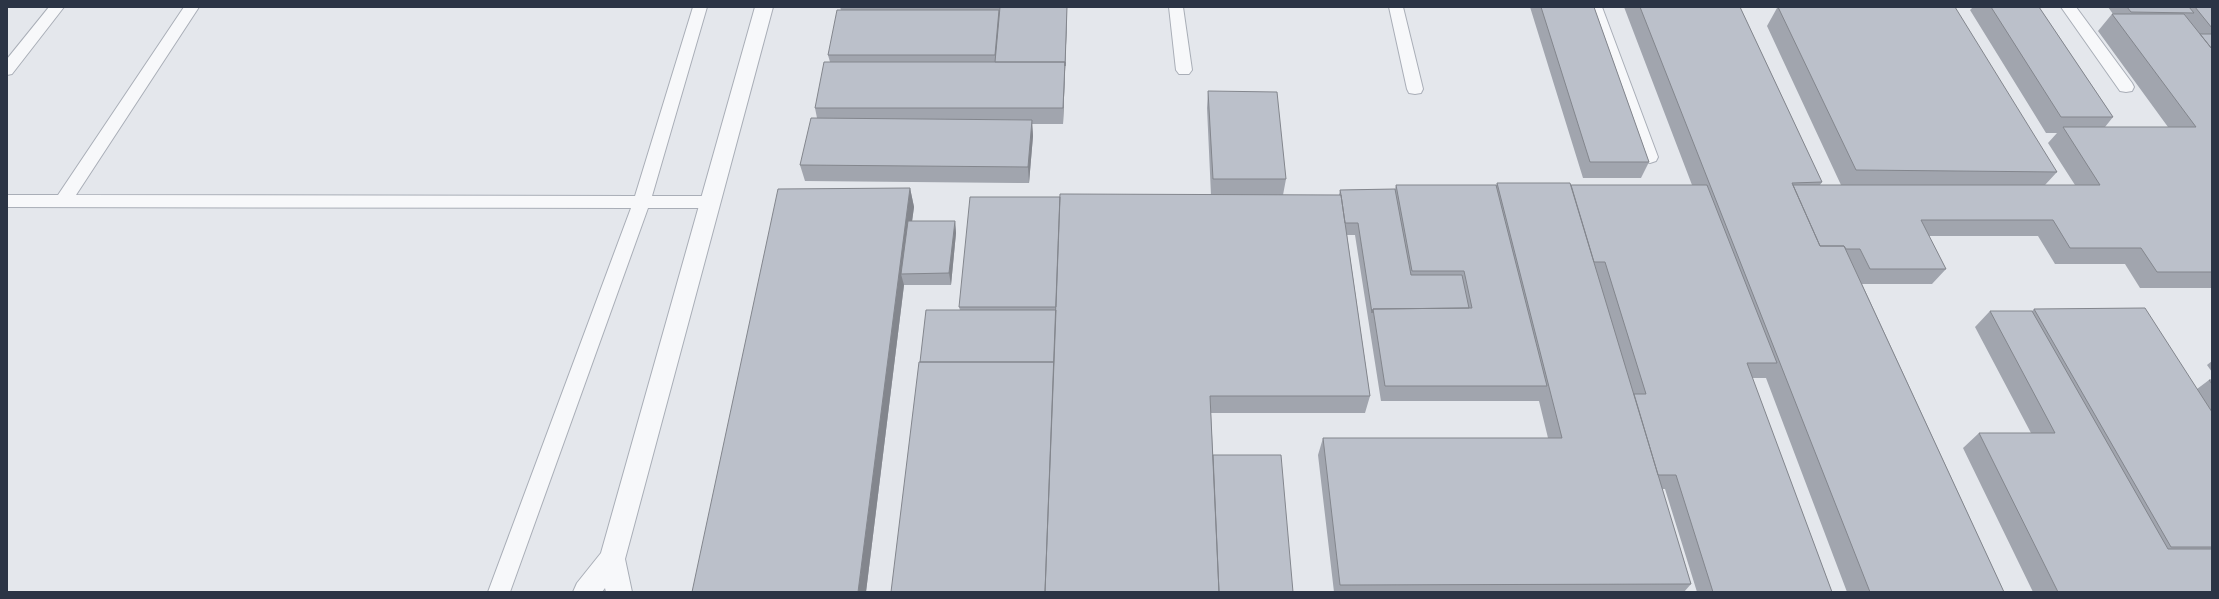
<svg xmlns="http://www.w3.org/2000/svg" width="2219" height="599" font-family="'Fira Sans Condensed',sans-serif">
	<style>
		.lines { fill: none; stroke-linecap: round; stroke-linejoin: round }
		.lane-casing { stroke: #a9aeb7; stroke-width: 2 }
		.street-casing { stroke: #a9aeb7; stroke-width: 2 }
		.lane { fill: #f7f8fa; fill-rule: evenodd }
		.street { fill: #f7f8fa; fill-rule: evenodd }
		.wall { fill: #a1a5ae }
		.shaded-wall { fill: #83868d }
		.building { fill: #bbc0ca; stroke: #83868d }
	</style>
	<rect width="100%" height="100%" fill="#e4e7ec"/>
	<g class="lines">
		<!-- lane casing -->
		<g class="lane-casing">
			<path id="lane" d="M49 7H64L12 74 7 75V59Z
				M184 7H199L76 195 635 196 693 7H707L652 196H709L715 198 717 202 715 206 709 208H648L510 592H488L631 208 7 207V195H58Z
				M1169 7H1183L1192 70 1189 74H1179L1176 70Z
				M1389 7H1403L1423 89 1421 93 1415 94 1409 93 1407 89Z
				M1588 7H1602L1658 157 1656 161 1650 163 1644 161 1642 157Z
				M2061 7H2076L2132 83 2134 87 2132 91 2126 92 2120 91Z"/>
		</g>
		<!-- street casing -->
		<g class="street-casing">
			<path id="street" d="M755 7H773L625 559 632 592H606L605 588 602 592H573L577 583 601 553Z"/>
		</g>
		<!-- lane -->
		<use href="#lane" class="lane"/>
		<!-- street -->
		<use href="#street" class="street"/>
	</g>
	<!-- wall -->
	<path class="wall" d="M840 7H1067V19L1063 124H1032L1033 136 1029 183 805 181 800 165 817 118 815 108 830 62 828 55 841 10Z
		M1530 7H1594L1649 162 1641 178H1583Z
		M1624 7H1740L1822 182 1820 185H1841L1767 26 1777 8H1756L1755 7H1928L2057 172 2045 185H2075L2048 143 2057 133H2046L1970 10 1973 7H2039L2113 117 2105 127H2168L2098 31 2112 14H2113L2108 7H2212V288H2140L2125 264H2055L2038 236H1929L1946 269 1932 284H1862L2004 592H1847L1766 378H1752L1832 592H1697L1665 489H1662L1691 584 1684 592H1334L1318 455 1323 438H1548L1539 401H1381L1355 235H1347L1370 396 1365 413H1211L1213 455 1293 592 920 362 960 310 959 307 1060 197 1211 195 1207 108 1208 91 1286 179 1283 195H1339L1340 190 1395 189 1396 185H1496L1497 183 1571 185H1692Z
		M910 188 914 207 912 221H955L956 233 951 285H904L866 592H692Z
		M2034 309 2197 389 2209 380H2212V592H2033L1963 448 1979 433H2031L1975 327 1990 311H2032Z
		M2212 361V372L2207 365Z"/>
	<!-- shaded-wall -->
	<path class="shaded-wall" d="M1067 7V19L1063 124V108Z
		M999 10 1000 26 996 66 995 55Z
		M1032 120 1033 136 1029 183 1028 167Z
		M910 188 914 207 905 273 901 274 904 285 866 592H858Z
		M955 221 956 233 951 285 949 273Z"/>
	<!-- building -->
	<path class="building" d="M1000 7H1067L1065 66V62H995Z
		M1541 7H1594L1649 162H1590Z
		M1640 7H1740L1822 182 1792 183 1820 246H1844L2004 592H1870Z
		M1778 7H1955L2057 172 1856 170Z
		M1991 7H2039L2113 117H2061Z
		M2127 7H2189L2194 13 2131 12Z
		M2195 7H2212V28Z
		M837 10H999L995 55H828Z
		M2112 14H2184L2212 49V272H2157L2141 248H2070L2053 220H1921L1946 269H1870L1860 249H1846L1844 246H1820L1793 185H2100L2063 127H2196Z
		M2200 34H2212V49Z
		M824 62H1065L1063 108H815Z
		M1208 91 1277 92 1286 179H1213Z
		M811 118 1032 120 1028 167 800 165Z
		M1497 183H1570L1691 584 1340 585 1323 438H1562Z
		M1396 185H1496L1547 386H1385L1373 309 1472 308 1464 271H1412Z
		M1571 185H1707L1777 363H1747L1832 592H1713L1676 475H1658L1634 394H1646L1605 262H1594Z
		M910 188 858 592H692L778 189Z
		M1395 189 1411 275H1462L1469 308 1373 309 1372 313 1358 223H1345L1341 195 1340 190Z
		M1060 194 1341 195 1370 396H1210L1219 592H1045Z
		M970 197H1060L1056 307H959Z
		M908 221H955L949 273 901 274Z
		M2145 308 2212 412V547H2171L2034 309Z
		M926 310H1056L1054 362H920Z
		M1990 311H2032L2168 549H2212V592H2058L1979 433H2055Z
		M919 362H1054L1045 592H891Z
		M2209 380H2212V384Z
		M1213 455H1281L1293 592H1219Z"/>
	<!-- border -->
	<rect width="2219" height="599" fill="none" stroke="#2b3445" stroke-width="16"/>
</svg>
